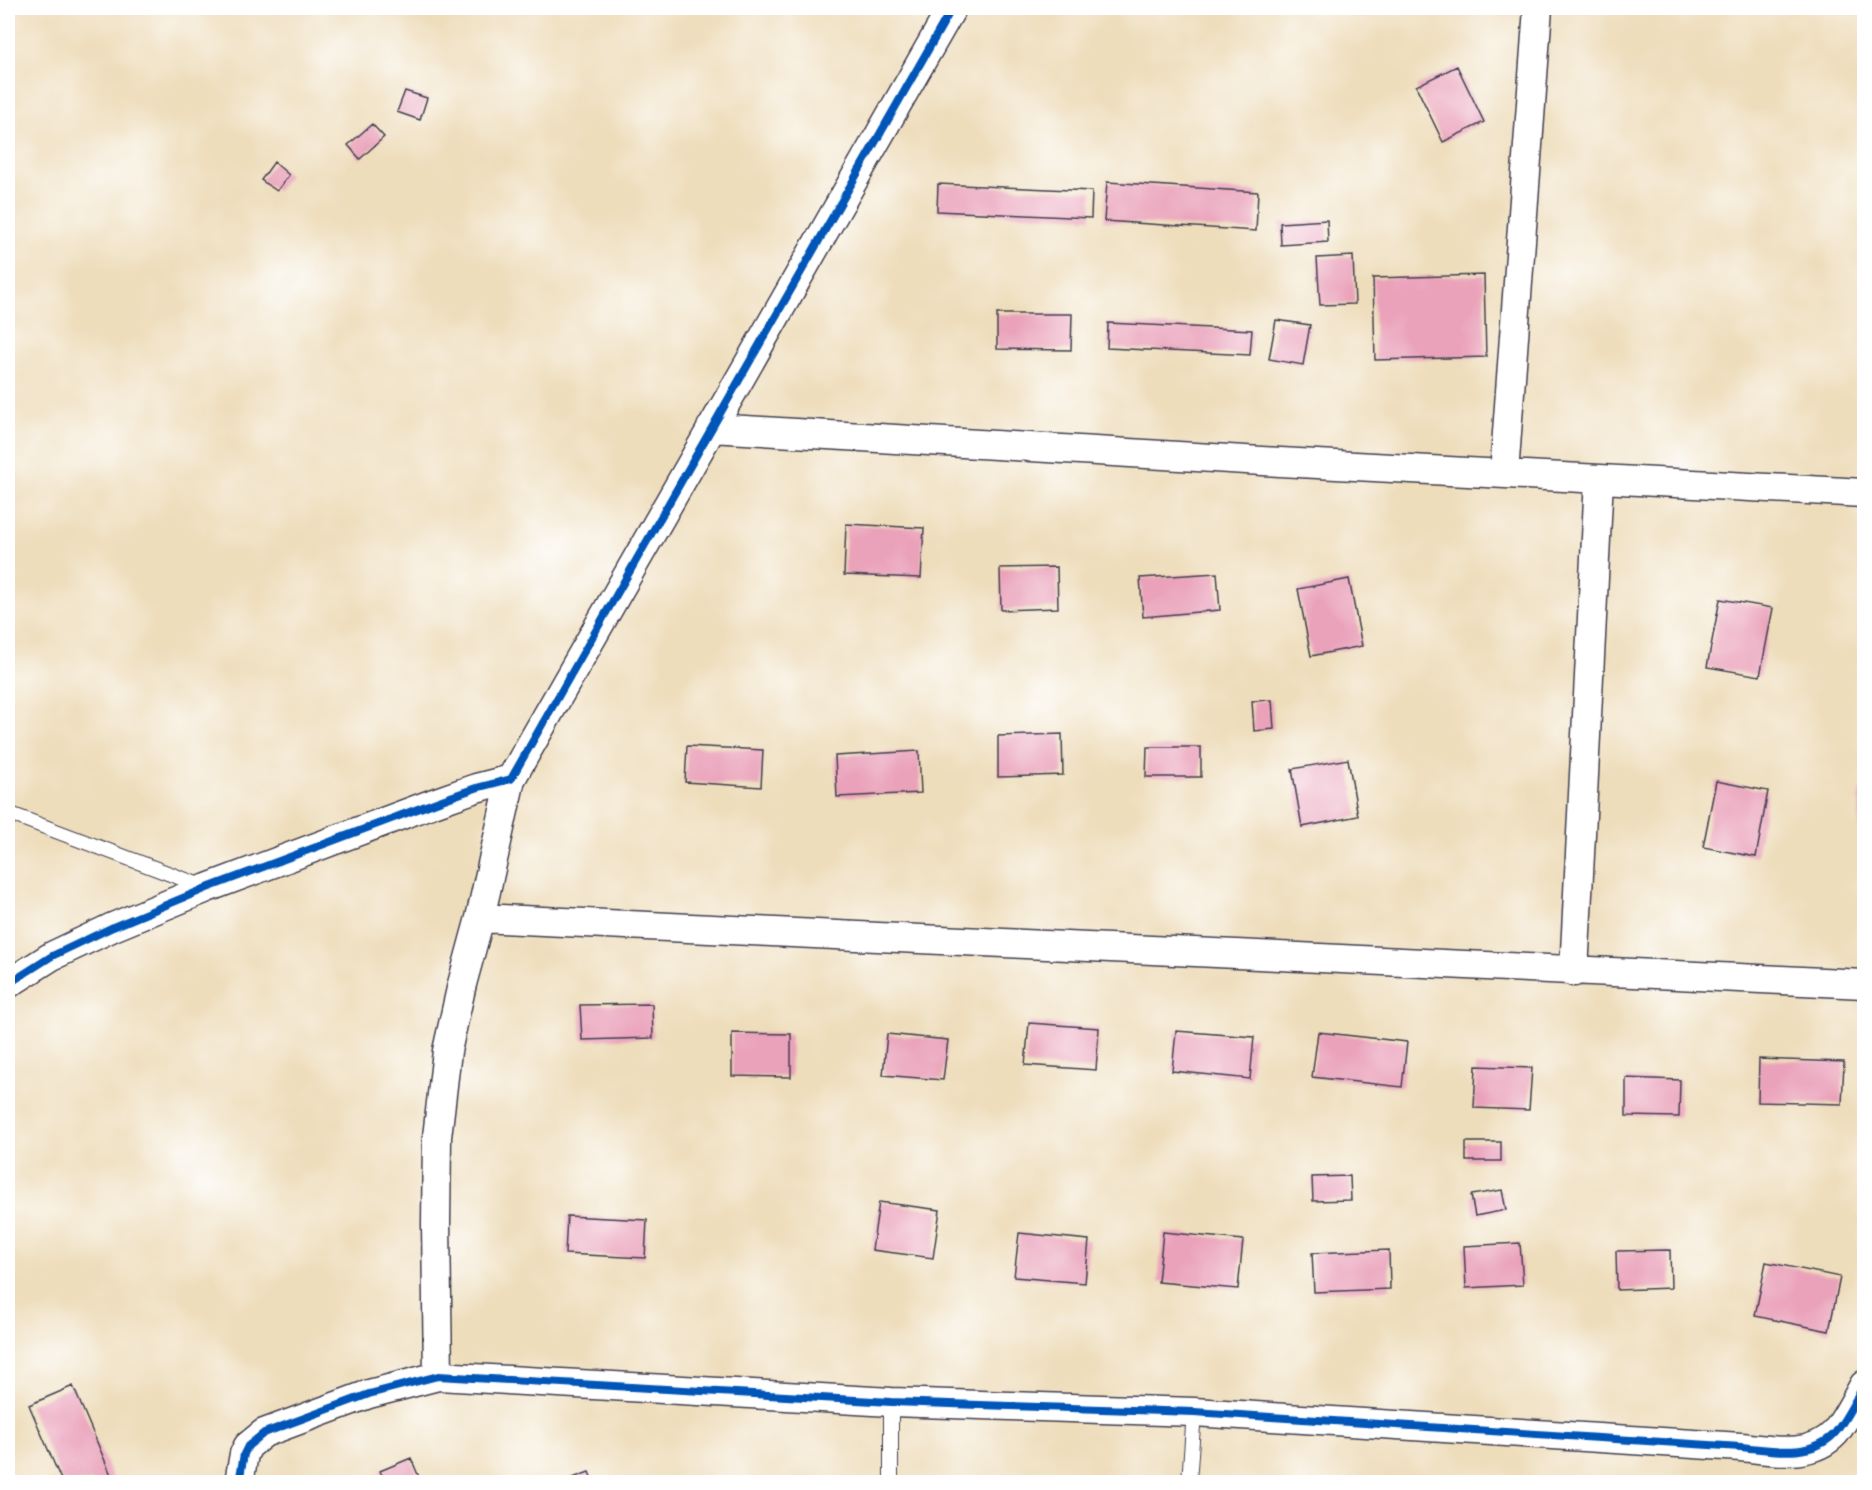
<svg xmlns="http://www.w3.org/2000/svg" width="1872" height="1490" font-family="'Architects Daughter',sans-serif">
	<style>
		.building { fill: #eaa2ba }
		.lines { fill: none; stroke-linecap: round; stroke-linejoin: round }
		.lane-casing { stroke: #413e4e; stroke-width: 16 }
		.street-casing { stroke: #413e4e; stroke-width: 31 }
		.lane { stroke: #fff; stroke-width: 14 }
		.street { stroke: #fff; stroke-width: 28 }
		.cycleway-casing { stroke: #fff; stroke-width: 11 }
		.cycleway { stroke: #0057b8; stroke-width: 8 }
	</style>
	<rect width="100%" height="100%" fill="#fff"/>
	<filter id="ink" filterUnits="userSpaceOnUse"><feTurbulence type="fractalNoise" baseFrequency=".0167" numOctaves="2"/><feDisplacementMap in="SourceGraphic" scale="12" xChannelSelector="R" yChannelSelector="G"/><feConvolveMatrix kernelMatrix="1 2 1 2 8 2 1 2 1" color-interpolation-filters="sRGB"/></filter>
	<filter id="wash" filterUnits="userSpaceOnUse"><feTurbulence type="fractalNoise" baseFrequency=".008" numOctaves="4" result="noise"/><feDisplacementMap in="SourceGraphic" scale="24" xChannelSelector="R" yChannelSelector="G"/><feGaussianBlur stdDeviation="1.35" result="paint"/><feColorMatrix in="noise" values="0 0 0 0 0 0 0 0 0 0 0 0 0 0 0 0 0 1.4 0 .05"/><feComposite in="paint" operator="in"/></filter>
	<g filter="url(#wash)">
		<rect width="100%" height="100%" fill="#edb"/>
		<g id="blocks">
			<!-- building -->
			<path class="building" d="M1457 66 1484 122 1443 142 1416 86Z
				M405 91 427 98 420 120 397 112Z
				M372 124 384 137 360 159 348 145Z
				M274 162 289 175 277 191 261 180Z
				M1107 182 1258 192 1256 231 1104 221Z
				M938 184 1092 191 1091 218 937 211Z
				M1327 220 1328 242 1281 245 1280 223Z
				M1353 256 1355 304 1320 305 1317 258Z
				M1484 275 1486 357 1375 360 1373 278Z
				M997 314H1072L1071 350 997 349Z
				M1276 320 1310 325 1303 365 1269 359Z
				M1108 323 1252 330 1250 355 1107 348Z
				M846 524 924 528 921 578 844 575Z
				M1057 567 1058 608 1001 610 1000 568Z
				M1217 573 1220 610 1143 617 1140 578Z
				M1349 579 1362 646 1311 656 1298 589Z
				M1720 599 1773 608 1760 676 1707 667Z
				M1864 687V703L1859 690Z
				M1272 700 1274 729 1254 731 1252 701Z
				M1062 734 1063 775 998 777V736Z
				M687 746 763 750 761 787 685 782Z
				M1147 747H1201V777H1146Z
				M919 751 921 793 837 797 835 756Z
				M1348 759 1358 816 1302 827 1292 769Z
				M1716 781 1768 791 1756 857 1703 847Z
				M1860 789H1864V828H1859Z
				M652 1004 653 1038 582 1040 580 1005Z
				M1029 1023 1099 1028 1096 1070 1025 1065Z
				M1176 1031 1254 1037 1250 1079 1172 1071Z
				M1318 1032 1407 1042 1402 1087 1312 1077Z
				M732 1033 791 1034V1077L732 1076Z
				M887 1034 948 1040 943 1080 883 1075Z
				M1759 1059 1844 1062 1842 1104 1758 1102Z
				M1476 1066 1532 1068 1529 1110 1474 1108Z
				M1626 1078 1680 1080 1679 1117 1626 1116Z
				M1466 1142H1501V1161H1466Z
				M1350 1176 1351 1200 1313 1201 1312 1177Z
				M1502 1190 1506 1210 1475 1216 1471 1195Z
				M879 1202 940 1210 933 1258 872 1250Z
				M567 1216 647 1220 645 1258 565 1254Z
				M1163 1232 1243 1240 1238 1289 1158 1282Z
				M1019 1233 1089 1240 1085 1283 1014 1277Z
				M1520 1243 1523 1285 1466 1288 1464 1246Z
				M1389 1250 1390 1289 1314 1292 1312 1253Z
				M1670 1250 1671 1288 1617 1290 1616 1251Z
				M1766 1262 1840 1277 1829 1331 1755 1316Z
				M73 1386 114 1482H62L29 1405Z
				M411 1458 421 1482H385L380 1471Z
				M589 1472 593 1482H562Z"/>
		</g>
	</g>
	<g filter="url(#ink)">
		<use href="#blocks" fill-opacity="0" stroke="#413e4e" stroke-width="1.5"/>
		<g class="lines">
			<!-- lane casing -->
			<g class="lane-casing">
				<path id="lane" d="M8 813 202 886
					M891 1482V1402
					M1189 1482 1194 1412"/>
			</g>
			<!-- street casing -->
			<g class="street-casing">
				<path id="street" d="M711 428 1280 462 1864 493
					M1504 474 1538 8
					M480 918 1864 984
					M1574 972 1599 479
					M8 984 52 956 113 927 207 888 439 801 476 788 511 779 952 8
					M438 1376 436 1223 437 1137 447 1051 462 984 480 918 511 779
					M239 1482 244 1454 248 1446 264 1433 369 1394 438 1376 891 1402 1194 1412 1741 1447C1771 1450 1811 1459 1835 1433 1845 1421 1856 1399 1864 1385"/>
			</g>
			<!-- lane -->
			<use href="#lane" class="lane"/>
			<!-- street -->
			<use href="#street" class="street"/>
			<!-- cycleway casing -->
			<g class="cycleway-casing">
				<path id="cycleway" d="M8 984 52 956 113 927 207 888 439 801 476 788 511 779 952 8
					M239 1482 244 1454 248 1446 264 1433 369 1394 438 1376 891 1402 1194 1412 1741 1447C1771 1450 1811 1459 1835 1433 1845 1421 1856 1399 1864 1385"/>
			</g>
			<!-- cycleway -->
			<use href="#cycleway" class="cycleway"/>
		</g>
	</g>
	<!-- margin -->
	<rect width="1872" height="1490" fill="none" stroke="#fff" stroke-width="30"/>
</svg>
